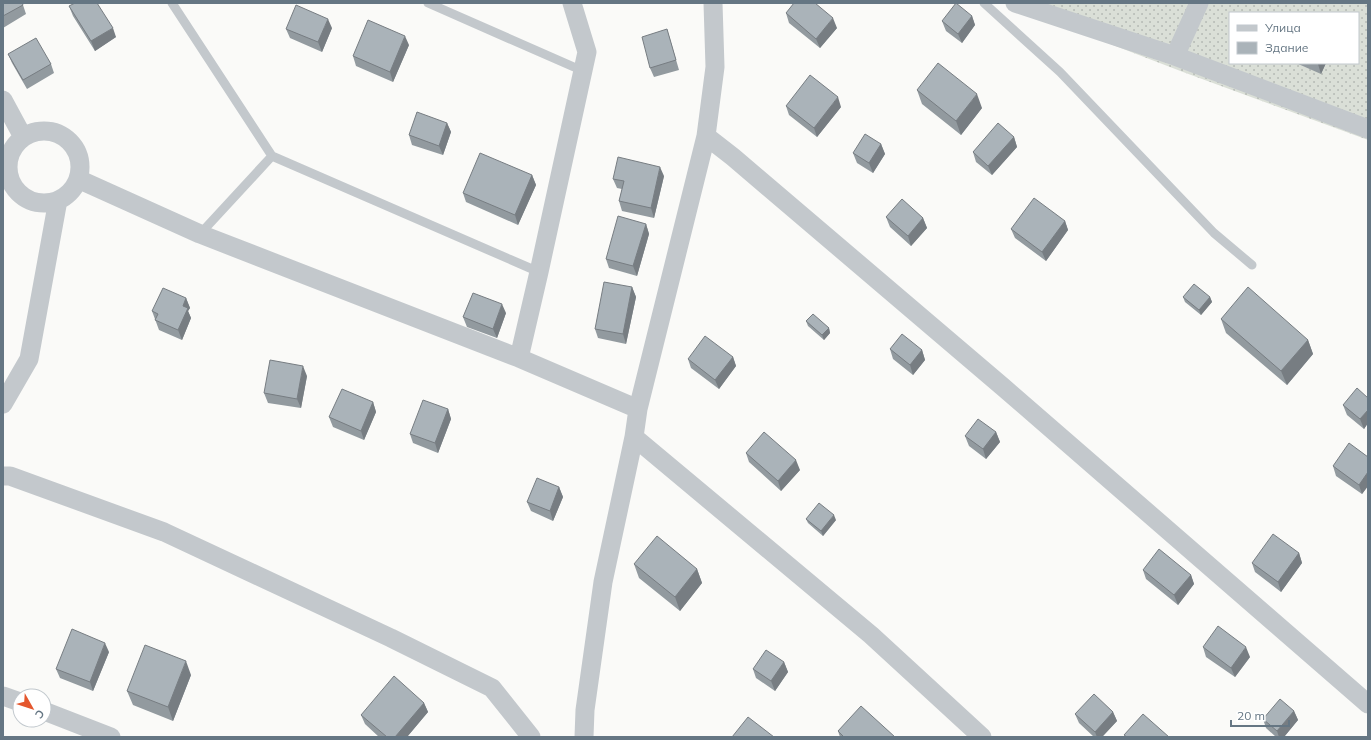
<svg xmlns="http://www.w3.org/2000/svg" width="1371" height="740" font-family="Mulish,sans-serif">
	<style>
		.garden { fill: url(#garden-dots); fill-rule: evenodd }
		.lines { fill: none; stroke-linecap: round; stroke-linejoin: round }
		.lane { stroke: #c3c8cc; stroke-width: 9 }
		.street { stroke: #c3c8cc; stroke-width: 19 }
		.wall { fill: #929a9f }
		.shaded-wall { fill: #777d82 }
		.building { fill: #aab3b9; stroke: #777d82 }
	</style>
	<defs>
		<pattern id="garden-dots" width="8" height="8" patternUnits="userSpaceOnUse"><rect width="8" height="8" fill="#dadfd7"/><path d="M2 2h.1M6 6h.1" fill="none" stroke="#b4b9b4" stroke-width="1.8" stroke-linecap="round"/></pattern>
	</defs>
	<rect width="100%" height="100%" fill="#fafaf8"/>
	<!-- garden -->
	<path class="garden" d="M1004 3H1368V140L1183 72ZM1230 13H1358V63H1230Z"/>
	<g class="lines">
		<!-- lane -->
		<path class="lane" d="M172 3 272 156 539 272
			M428 3 583 71
			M984 3 1060 72 1214 233 1252 265
			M200 234 272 156"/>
		<!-- street -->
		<path class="street" d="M1015 3 1175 56 1368 129
			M1175 56 1199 3
			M3 100 23 137
			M8 167a36 36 0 1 1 72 0a36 36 0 1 1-72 0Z
			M706 136 733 157 1003 387 1368 704
			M78 179 200 234 519 358 638 409
			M519 358 539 272 587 52 572 3
			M3 404 29 359 58 200
			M634 437 871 635 982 737
			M3 476H10L164 532 391 638 492 688 531 737
			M3 696 20 702
			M44 711 111 737
			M584 737 585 710 603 582 634 437 638 409 706 136 715 67 713 3"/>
	</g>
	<!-- wall -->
	<path class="wall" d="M3 3 23 5 26 14 3 28Z
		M69 6 116 37 95 51 73 16Z
		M786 13 837 28 820 48 789 23Z
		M972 16 975 25 962 43 946 31 942 21Z
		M332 28 322 52 290 38 286 29Z
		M667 29 670 39 679 70 654 77 650 68Z
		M409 45 393 82 356 66 353 56Z
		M8 54 51 64 54 73 27 89 12 63Z
		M1296 63H1326L1321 74Z
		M917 90 982 108 961 135 922 104Z
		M786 106 841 107 817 137 789 115Z
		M447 123 451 132 443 155 412 145 409 135Z
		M1014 137 1017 147 992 175 976 162 973 152Z
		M881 144 885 154 873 173 857 163 853 153Z
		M532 175 536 185 518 225 466 202 463 193Z
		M664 176 654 218 622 211 619 201 622 189 617 188 613 179Z
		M886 217 923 218 927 228 911 246 890 227Z
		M1065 221 1068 230 1046 261 1015 238 1011 229Z
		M646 224 649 234 637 276 609 268 606 259Z
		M632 287 636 297 626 344 598 338 595 329Z
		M1183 297H1210L1212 302 1201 315 1185 302Z
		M186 298 190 308 188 311 191 318 182 340 159 330 152 311Z
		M506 313 497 338 467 327 463 317Z
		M1221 319 1308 340 1313 354 1287 385 1226 333Z
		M806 321 829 328 830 333 824 340 808 326Z
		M890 349 922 350 925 360 913 375 893 359Z
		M733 357 736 366 719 389 691 368 688 359Z
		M307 376 301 408 268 403 264 393Z
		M1368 398V423L1364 429 1347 415 1343 405Z
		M373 402 376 412 364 440 333 427 329 417Z
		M448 409 451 419 438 453 413 443 410 434Z
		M996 432 1000 442 986 459 969 446 965 436Z
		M746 453 800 470 781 491 749 462Z
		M1368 457V486L1362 494 1336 476 1333 466Z
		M559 487 563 497 553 521 531 511 527 502Z
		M806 519 836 520 823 536 808 523Z
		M1299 553 1302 563 1281 592 1255 572 1252 563Z
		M634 564 697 569 702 583 680 611 639 578Z
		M1143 570 1191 575 1194 584 1178 605 1146 579Z
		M1203 647 1250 657 1235 677 1206 657Z
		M109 652 93 691 60 678 56 669Z
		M784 662 788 672 775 691 756 678 753 669Z
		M191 675 173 721 133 705 127 691Z
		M424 703 428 712 407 737H379L365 724 361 715Z
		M1294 711 1298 720 1284 737H1276L1266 728 1263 719Z
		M1113 712 1117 721 1102 737H1094L1079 723 1075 714Z
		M838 731 895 737H840Z"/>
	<!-- shaded-wall -->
	<path class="shaded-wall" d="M972 16 975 25 962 43 958 34Z
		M833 18 837 28 820 48 816 39Z
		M328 19 332 28 322 52 318 42Z
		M113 28 116 37 95 51 91 41Z
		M405 36 409 45 393 82 390 72Z
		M1318 63H1326L1321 74 1318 64Z
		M977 94 982 108 961 135 956 121Z
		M838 97 841 107 817 137 814 128Z
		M447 123 451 132 443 155 439 146Z
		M1014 137 1017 147 992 175 988 166Z
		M881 144 885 154 873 173 869 163Z
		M660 167 664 176 654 218 651 208Z
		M532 175 536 185 518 225 515 215Z
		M923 218 927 228 911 246 908 236Z
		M1065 221 1068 230 1046 261 1042 252Z
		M646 224 649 234 637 276 633 266Z
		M632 287 636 297 626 344 623 334Z
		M1210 297 1212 302 1201 315 1199 310Z
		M186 298 190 308 188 311 191 318 182 340 178 330 183 306Z
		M502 304 506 313 497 338 493 329Z
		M829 328 830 333 824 340 822 335Z
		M1308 340 1313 354 1287 385 1281 371Z
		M922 350 925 360 913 375 910 365Z
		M733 357 736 366 719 389 715 380Z
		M303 366 307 376 301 408 297 399Z
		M373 402 376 412 364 440 361 431Z
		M448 409 451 419 438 453 435 443Z
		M1368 410V423L1364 429 1360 419Z
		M996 432 1000 442 986 459 983 449Z
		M796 460 800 470 781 491 778 481Z
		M1368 472V486L1362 494 1359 485Z
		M559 487 563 497 553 521 550 511Z
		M834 515 836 520 823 536 821 531Z
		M1299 553 1302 563 1281 592 1278 582Z
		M697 569 702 583 680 611 675 597Z
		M1191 575 1194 584 1178 605 1174 595Z
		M105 643 109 652 93 691 90 682Z
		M1246 647 1250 657 1235 677 1231 668Z
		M186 661 191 675 173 721 168 707Z
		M784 662 788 672 775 691 771 681Z
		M424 703 428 712 407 737H395Z
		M1294 711 1298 720 1284 737H1279L1277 731Z
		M1113 712 1117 721 1102 737H1097L1095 732Z"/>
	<!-- building -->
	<path class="building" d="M3 3H22L23 5 3 16Z
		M75 3H97L113 28 91 41 69 6Z
		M794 3H815L833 18 816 39 786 13Z
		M956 3 972 16 958 34 942 21Z
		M296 5 328 19 318 42 286 29Z
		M368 20 405 36 390 72 353 56Z
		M667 29 676 60 650 68 642 37Z
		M36 38 51 64 23 80 8 54Z
		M938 63 977 94 956 121 917 90Z
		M810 75 838 97 814 128 786 106Z
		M417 112 447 123 439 146 409 135Z
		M998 123 1014 137 988 166 973 152Z
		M865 134 881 144 869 163 853 153Z
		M480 153 532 175 515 215 463 193Z
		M618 157 660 167 651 208 619 201 624 181 613 179Z
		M1034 198 1065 221 1042 252 1011 229Z
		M902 199 923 218 908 236 886 217Z
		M618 216 646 224 633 266 606 259Z
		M604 282 632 287 623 334 595 329Z
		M1194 284 1210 297 1199 310 1183 297Z
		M1248 287 1308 340 1281 371 1221 319Z
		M163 288 186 298 183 306 188 308 178 330 155 320 158 314 152 311Z
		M473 293 502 304 493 329 463 317Z
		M813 314 829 328 822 335 806 321Z
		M902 334 922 350 910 365 890 349Z
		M705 336 733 357 715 380 688 359Z
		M270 360 303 366 297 399 264 393Z
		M1357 388 1368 398V410L1360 419 1343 405Z
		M342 389 373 402 361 431 329 417Z
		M423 400 448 409 435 443 410 434Z
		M978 419 996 432 983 449 965 436Z
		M764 432 796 460 778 481 746 453Z
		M1349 443 1368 457V472L1359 485 1333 466Z
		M537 478 559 487 550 511 527 502Z
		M819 503 834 515 821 531 806 519Z
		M1273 534 1299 553 1278 582 1252 563Z
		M657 536 697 569 675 597 634 564Z
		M1159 549 1191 575 1174 595 1143 570Z
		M1218 626 1246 647 1231 668 1203 647Z
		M72 629 105 643 90 682 56 669Z
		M145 645 186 661 168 707 127 691Z
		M766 650 784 662 771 681 753 669Z
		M394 676 424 703 395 737H387L361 715Z
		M1094 694 1113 712 1095 732 1075 714Z
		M1280 699 1294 711 1277 731 1263 719Z
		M861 706 895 737H844L838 731Z
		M1143 714 1169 737H1127L1124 735Z
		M748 717 774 737H732Z"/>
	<!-- border -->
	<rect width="1371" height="740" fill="none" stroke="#657683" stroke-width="8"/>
	<!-- legend -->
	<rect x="1229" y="12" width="130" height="52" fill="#ffffff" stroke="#c1c8cd"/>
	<rect x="1237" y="25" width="20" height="6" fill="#c3c8cc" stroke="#c1c8cd"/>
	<text x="1265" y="32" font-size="12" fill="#657683">Улица</text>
	<rect x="1237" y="42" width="20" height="12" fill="#aab3b9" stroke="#c1c8cd"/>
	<text x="1265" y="52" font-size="12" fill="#657683">Здание</text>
	<!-- north arrow -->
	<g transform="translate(32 708) rotate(129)"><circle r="19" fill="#ffffff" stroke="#c1c8cd"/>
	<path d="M0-3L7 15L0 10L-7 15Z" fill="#e4572e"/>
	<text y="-6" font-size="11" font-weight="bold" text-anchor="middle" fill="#657683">С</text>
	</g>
	<!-- scale -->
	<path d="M1231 720v6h58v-6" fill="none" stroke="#657683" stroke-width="2"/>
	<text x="1237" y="720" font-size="12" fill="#657683" stroke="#ffffff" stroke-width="3" paint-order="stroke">20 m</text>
</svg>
